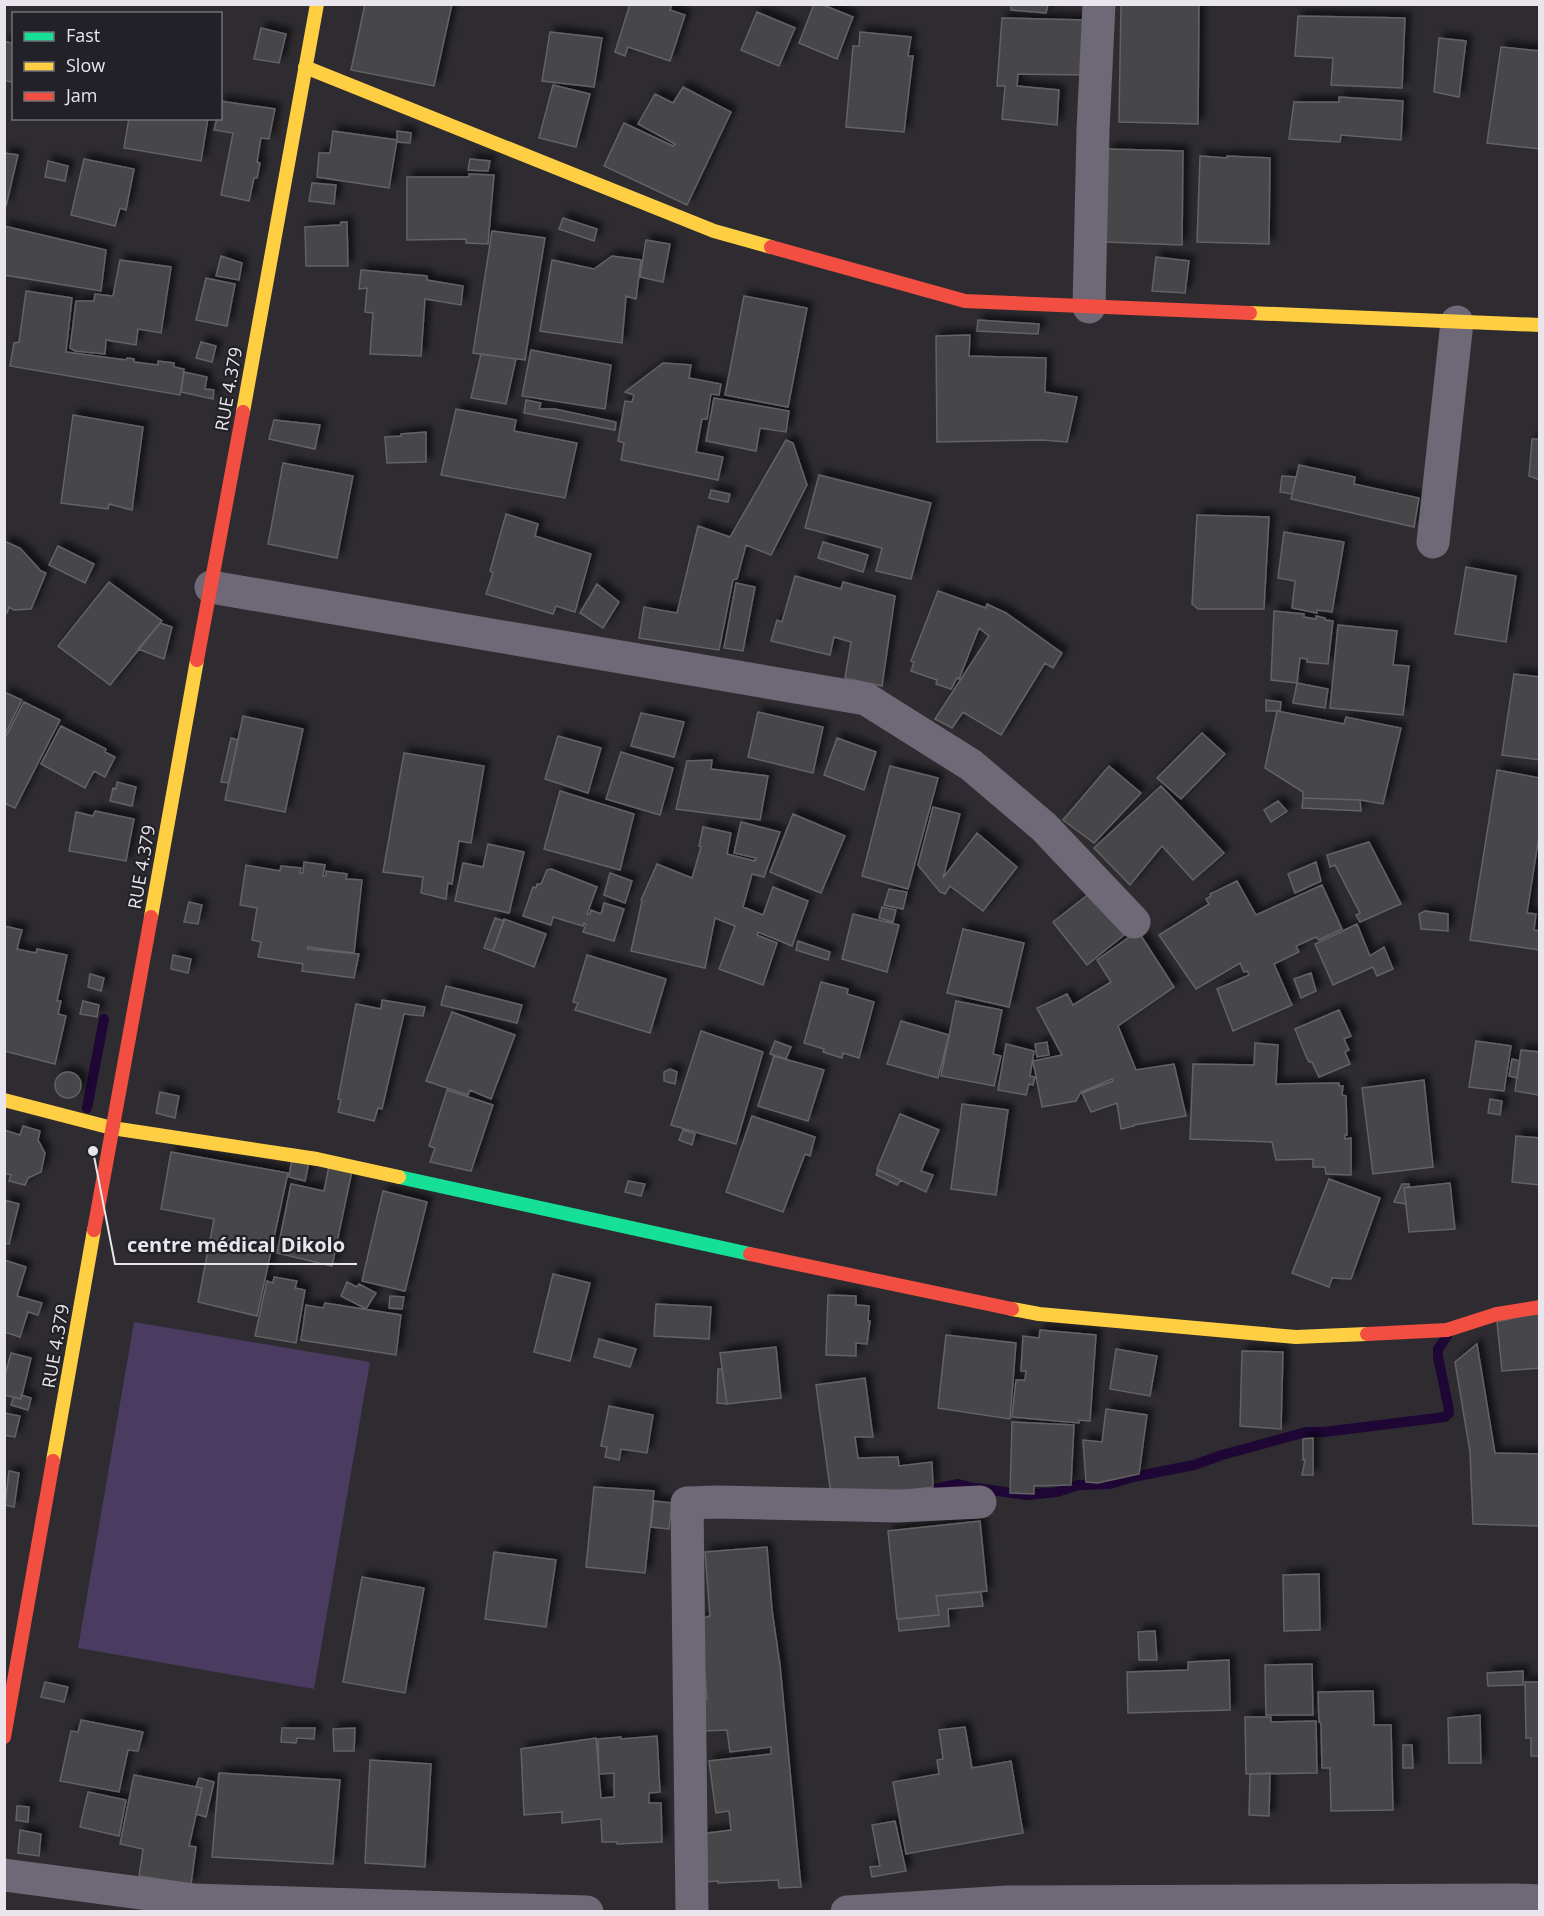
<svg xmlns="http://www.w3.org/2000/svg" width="1544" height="1916" font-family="'Open Sans',sans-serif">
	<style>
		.green { fill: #4a3b61 }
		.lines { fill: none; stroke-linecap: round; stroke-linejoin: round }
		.stream { stroke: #1e0635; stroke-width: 10 }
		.building { fill: #47464a; stroke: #646266; stroke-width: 1.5; filter: url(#shadow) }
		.street { stroke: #6e6877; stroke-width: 33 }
		.fast { stroke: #16e098; stroke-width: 14 }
		.slow { stroke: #ffcf43; stroke-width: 14 }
		.jam { stroke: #f24e42; stroke-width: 14 }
		.labels { text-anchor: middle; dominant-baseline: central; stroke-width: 4.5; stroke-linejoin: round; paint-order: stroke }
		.street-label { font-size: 18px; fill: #e8e6ec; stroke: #232128 }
		.leader { fill: none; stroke: #e8e6ec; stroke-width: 2 }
		.callout-dot { fill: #e8e6ec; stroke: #232128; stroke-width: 2 }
		.callout-label { font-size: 20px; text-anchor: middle; font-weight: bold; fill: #e8e6ec; stroke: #232128; stroke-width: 4.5; stroke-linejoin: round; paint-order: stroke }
	</style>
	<defs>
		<filter id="shadow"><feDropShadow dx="5.5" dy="-5.5" stdDeviation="3" flood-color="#0009"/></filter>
	</defs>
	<rect width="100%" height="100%" fill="#2e2c30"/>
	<!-- green -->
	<path class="green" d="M134 1322 370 1362 314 1689 78 1648Z"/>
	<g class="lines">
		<!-- stream -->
		<path class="stream" d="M87 1108 104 1019
			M977 1488 1026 1495 1057 1492 1078 1485 1110 1484 1133 1477 1194 1465 1222 1455 1306 1432H1324L1445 1417 1449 1413 1448 1405 1438 1357V1349L1447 1336
			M929 1490 958 1484 974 1488"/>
	</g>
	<!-- building -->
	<path class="building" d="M365 4H452L434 86 351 70Z
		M630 4H672L670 10 685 15 670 61 628 47 625 56 615 52Z
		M814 4H821L853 17 837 59 799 43Z
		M1011 4H1048L1046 13 1011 10Z
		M1121 4H1199L1198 124 1119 122Z
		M757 12 795 28 779 66 741 50Z
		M1298 16 1405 18 1402 88 1331 85 1333 58 1295 56Z
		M1002 18 1085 20 1083 75 1018 74 1017 86 1059 90 1057 125 1002 119 1005 86H997Z
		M261 28 286 34 279 63 254 59Z
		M550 32 602 38 594 87 542 81Z
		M860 32 911 37 908 56H913L904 132 846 127 853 46H859Z
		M1439 38 1466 41 1459 97 1434 92Z
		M4 41 14 44V83L4 80Z
		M1501 47 1540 51V149L1487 143Z
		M553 85 590 94 576 147 539 138Z
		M683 87 731 112 687 205 604 166 624 123 673 146 675 144 638 124 655 94 673 103Z
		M1339 97 1403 101 1401 140 1341 135 1340 142 1289 139 1294 102H1339Z
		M220 101 275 109 269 139 261 138 257 162 260 163 257 178H254L249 201 221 195 233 133 214 130 217 118H220Z
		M129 118H208L201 161 124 148Z
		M333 131 397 140 389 188 317 177 319 153H330Z
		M397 131 411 133 410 143 397 142Z
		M1108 149 1183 151 1182 245 1106 242Z
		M4 153 18 155 6 206H4Z
		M1200 156 1227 158V156L1270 158 1269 244 1197 242Z
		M84 159 134 169 126 210 120 208 115 226 71 215Z
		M470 159 490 161 488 171 468 170Z
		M48 161 68 166 65 181 45 177Z
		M469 174 494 175 488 244 466 243V239L407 240V177H469Z
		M312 183 336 185 334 204 309 201Z
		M563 218 597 229 594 241 559 229Z
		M341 222H347L348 266H306L305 227 340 225Z
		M4 226 106 250 101 291 4 275Z
		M492 231 545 238 525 360 473 353Z
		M646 240 670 244 663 282 640 277Z
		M221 256 242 263 239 280 216 276Z
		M612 256 641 260 636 299 626 296 622 343 540 331 552 260 594 269Z
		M1156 257 1189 261 1185 293 1152 291Z
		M120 260 171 267 161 333 138 329 136 345 106 340 105 354 75 351 70 348 76 301H94L95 294 113 296Z
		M361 270 427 276V280L463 286 461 305 425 299 421 356 370 354 373 313 365 312 367 288 359 289Z
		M206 278 235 284 227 326 196 320Z
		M26 291 72 298 66 352 126 360 127 358 134 359V362L158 365V361L174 363V367L184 369 180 395 10 366 14 343 19 342Z
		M744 296 807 308 788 407 725 395Z
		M978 320 1039 324 1038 334 977 331Z
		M970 335 969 356 1046 358 1045 392 1077 397 1067 442 1042 440 937 442 936 336Z
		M201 342 216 346 212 362 196 358Z
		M531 350 611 365 605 409 522 396Z
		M481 354 516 359 506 404 471 398Z
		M663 363 691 365 689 378 721 384 719 395 711 394 707 419H702L696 452 723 457 718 480 621 460 624 443 618 441 625 401 632 402 634 395 625 392Z
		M184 372 207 377 205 389 214 390 213 399 181 392Z
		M714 398 789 411 786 432 760 428 756 451 706 441Z
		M526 400 541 403 539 409H555L616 422 615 430 524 413Z
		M456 409 516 420 514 431 577 443 565 498 441 475Z
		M73 415 143 427 132 510 109 504 108 509 61 503Z
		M274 420 320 425 315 449 269 439Z
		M426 432V462L387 463 385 437 401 436V434Z
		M1532 439H1540V480L1529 476Z
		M786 440 793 443 807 485 771 555 746 545 737 579 733 580 719 650 639 638 644 607 677 613 698 526 730 537Z
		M283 463 353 476 337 558 268 544Z
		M1299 465 1355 477 1354 484 1419 498 1414 527 1291 499Z
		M819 475 931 503 911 579 876 571 882 548 805 528Z
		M1282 476 1296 477 1292 494 1280 492Z
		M711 490 730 494 728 502 709 498Z
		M506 514 538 524 535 536 591 554 575 612 556 606 553 614 486 594 493 573 490 571Z
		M1197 515 1269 517 1264 609H1198L1192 604Z
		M1284 532 1344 542 1332 612 1317 610V613L1292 608 1295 581 1278 578Z
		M4 541 20 548 41 571 46 573 31 609 14 610 9 607 7 613 4 612Z
		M823 542 868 555 863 572 818 558Z
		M58 546 94 564 85 583 49 565Z
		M1466 567 1516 576 1506 642 1455 634Z
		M795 576 841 589 843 582 895 596 882 686 845 678 851 642 834 637 830 655 771 641 777 620 782 622Z
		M109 582 162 621 110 685 58 646Z
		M736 583 755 587 743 651 724 648Z
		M597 584 619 602 603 628 580 613Z
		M938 591 986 608 987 604 1006 613 1062 653 1053 668 1045 663 1001 735 963 712 952 728 935 719 989 636 979 628 959 679 957 678 951 689 936 684 937 680 911 671 914 662 911 661Z
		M1274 611 1304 614V617L1316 619V616L1325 618V620L1333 621 1328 664 1307 662V659L1300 658 1297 683 1271 680Z
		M160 623 172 627 164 659 138 649Z
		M1338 625 1397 631 1393 665 1409 666 1403 715 1330 708Z
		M1514 674 1540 677V760L1502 755Z
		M1297 683 1328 689 1325 708 1293 703Z
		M4 692 22 700 4 736Z
		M1266 700 1281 702 1280 711H1266Z
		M24 702 60 720 15 808 4 803V740Z
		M1277 711 1344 724 1346 717 1401 728 1383 804 1360 800 1303 798V792L1265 768Z
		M758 712 823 727 813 773 748 757Z
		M641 713 684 722 674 757 631 746Z
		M243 716 303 729 285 812 225 800Z
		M61 726 106 749 105 752 115 757 105 777 94 771 85 788 41 764Z
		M1202 733 1225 754 1181 799 1157 778Z
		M558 736 601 748 588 793 545 779Z
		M231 738 238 740 229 783 221 782Z
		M837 738 876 752 864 790 824 775Z
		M621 752 673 768 660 815 606 799Z
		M404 753 484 766 471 843 459 841 452 884 448 883 446 899 421 893 423 877 383 872Z
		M712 760 711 769 768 776 760 820 676 809 687 761Z
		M890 766 938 778 908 889 862 876Z
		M1109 766 1141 793 1094 843 1063 820Z
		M1497 770 1540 778V829L1527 913 1536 914 1534 930 1540 931 1539 950 1470 940Z
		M117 782 136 787 132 806 110 801 113 788 116 789Z
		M1161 786 1224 853 1193 880 1162 846 1130 885 1094 848Z
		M560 791 634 814 620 870 544 849Z
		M1303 798 1360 800 1361 811 1302 808Z
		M1278 801 1287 811 1271 822 1264 810Z
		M933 807 960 814 943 878 977 833 1017 867 983 911 950 886 945 894 940 892 918 865Z
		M95 811 134 819 126 861 69 851 76 812 93 816Z
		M793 814 845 836 821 893 770 872Z
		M741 822 780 832 764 877 752 874 743 907 763 915 773 887 808 901 792 946 758 932 757 935 777 943 763 985 719 969 735 926 715 918 705 968 631 951 642 901 641 900 657 864 692 878 701 847 699 846 703 827 731 833 727 854 755 861 756 858 734 853Z
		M1369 842 1401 904 1360 922 1356 915 1360 913 1335 865 1330 867 1327 855Z
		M488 844 524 852 509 913 455 901 463 863 483 867Z
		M304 862 325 865 323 876H326V871L347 874 346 879 362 880 354 953 308 947V949L359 954 354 978 302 971 303 964 258 957 261 942 252 940 257 908 240 905 246 865 280 871 281 866 301 868 300 873H303Z
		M1316 862 1321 881 1295 893 1288 874Z
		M551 869 597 887 587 914H590L591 910 601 914 604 903 624 909 614 941 583 932 586 924 584 923 583 926 553 917 551 925 523 916 533 887 536 888 537 884H541L547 870Z
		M610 873 632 881 625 903 604 895Z
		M1237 881 1256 915 1322 885 1342 929 1319 940 1316 937 1296 946 1299 952 1274 964 1292 1005 1233 1031 1217 989 1249 975 1247 971 1244 972 1240 963 1196 989 1159 935 1209 904 1206 899 1211 896 1210 894Z
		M889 889 907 892 903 909 884 905Z
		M1095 889 1129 931 1087 965 1053 922Z
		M189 902 202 905 198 924 184 922Z
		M882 907 896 910 893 922 879 918Z
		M1425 911 1448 914V931L1421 929 1419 914Z
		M853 914 899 925 887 972 842 959Z
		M495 918 504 921 493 951 484 948Z
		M504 919 546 934 534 967 493 951Z
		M1357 924 1370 956 1384 947 1393 969 1377 976 1373 967 1333 985 1315 944Z
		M4 926 22 930 17 949 36 953 37 949 67 955 57 1001H61L58 1014 66 1016 55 1064 4 1051Z
		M963 929 1024 943 1009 1007 947 993Z
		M1138 931 1174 987 1118 1026 1136 1070 1174 1064 1186 1116 1134 1125V1126L1121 1129 1117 1103 1091 1112 1082 1093 1113 1081 1112 1079 1081 1092 1076 1101 1042 1107 1033 1061 1062 1055 1037 1008 1067 994 1073 1005 1111 982 1097 960Z
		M798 941 830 952 828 960 796 950Z
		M173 955 191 959 188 973 171 969Z
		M587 955 666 979 650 1033 575 1010 578 1003 573 1002Z
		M1311 973 1316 991 1301 998 1294 979Z
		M90 974 104 978 101 991 88 987Z
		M821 982 848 989 847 994 874 1002 859 1058 843 1053 842 1058 823 1052 824 1049 804 1043Z
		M446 986 522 1005 517 1023 441 1005Z
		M382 1000 425 1007 423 1016 404 1014 382 1109 378 1108 374 1121 338 1112 341 1100 338 1099 356 1004 381 1009Z
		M83 1001 99 1005 97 1017 80 1014Z
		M956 1001 1002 1010 993 1054 1001 1056 994 1086 941 1076Z
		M1339 1010 1351 1036 1344 1039 1349 1050 1345 1052 1350 1064 1319 1077 1312 1062H1309L1306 1056 1295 1029Z
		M452 1012 515 1035 491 1099 470 1090 468 1095 426 1081Z
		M901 1021 949 1035 938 1078 887 1064Z
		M701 1031 763 1052 736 1144 671 1125Z
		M775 1041 791 1047 786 1059 770 1054Z
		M1476 1041 1511 1046 1504 1091 1469 1087Z
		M1047 1042 1049 1055 1037 1057 1035 1044Z
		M1255 1043 1278 1045 1276 1084 1339 1083V1086H1343L1342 1095 1346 1096 1347 1135H1345V1139L1351 1138V1175L1326 1174 1325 1167H1313V1159L1276 1160 1272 1142 1190 1139 1193 1064 1254 1065Z
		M1006 1044 1034 1051 1030 1076 1035 1077 1033 1085 1029 1084 1026 1095 998 1090Z
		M1521 1050 1540 1052 1539 1095 1515 1091Z
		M774 1056 824 1070 808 1121 758 1106Z
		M1512 1059 1520 1061 1517 1078 1509 1076Z
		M670 1069 677 1072 675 1084 664 1081V1072Z
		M55 1085a13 13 0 1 1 26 0a13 13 0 1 1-26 0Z
		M1424 1080 1433 1167 1373 1174 1362 1088Z
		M447 1090 493 1105 471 1171 430 1162 435 1148 429 1146Z
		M160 1092 179 1096 175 1118 156 1113Z
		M1490 1099 1502 1101 1500 1115 1488 1113Z
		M962 1104 1008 1110 996 1195 951 1189Z
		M900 1114 939 1130 921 1171 933 1175 926 1192 877 1169Z
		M752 1116 815 1137 810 1156 805 1154 783 1212 726 1192Z
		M23 1126 40 1131 38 1140 45 1153 41 1172 28 1178 25 1185 9 1181 11 1175 4 1173V1130L20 1135Z
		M683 1130 695 1134 692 1145 679 1140Z
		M1516 1136 1540 1138V1185L1512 1182Z
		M171 1152 288 1173 257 1316 198 1302 214 1219 161 1209Z
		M292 1158 309 1162 305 1181 289 1177Z
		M329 1166 352 1171 332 1266 277 1253 291 1184 324 1191Z
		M878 1170 901 1180 897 1185 876 1175Z
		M1329 1179 1380 1198 1351 1279 1332 1278 1329 1287 1292 1273Z
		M628 1181 645 1184 641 1196 625 1192Z
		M1450 1183 1455 1229 1409 1232 1404 1188Z
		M1402 1184H1409V1187L1404 1188 1406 1204 1394 1202Z
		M383 1191 427 1202 405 1291 362 1281Z
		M4 1200 19 1204 9 1244 4 1243Z
		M4 1260 26 1267 17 1296 42 1303 38 1315 28 1312 20 1337 4 1332Z
		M553 1274 590 1283 570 1361 534 1352Z
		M274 1277 297 1281 295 1288 305 1290 296 1343 255 1336 267 1281 273 1283Z
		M347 1282 357 1287 359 1284 376 1293 366 1309 341 1296Z
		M828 1295 856 1296V1305L869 1306 868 1321H870L867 1344 856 1343V1356L826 1355Z
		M390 1296 404 1297 402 1309 389 1308Z
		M325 1303 401 1315 396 1355 301 1340 306 1305 323 1308Z
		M656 1304 711 1307 709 1339 654 1336Z
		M1539 1312 1540 1368 1502 1371 1497 1322Z
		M1040 1330 1096 1335 1090 1421 1079 1420V1423L1012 1417 1016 1380H1025L1026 1371H1021L1023 1336 1039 1338Z
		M946 1335 1016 1343 1010 1419 938 1408Z
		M599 1339 636 1349 630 1367 594 1357Z
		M1477 1344 1495 1453 1540 1454V1526L1473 1524 1470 1452 1455 1362Z
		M776 1347 781 1398 727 1404 720 1353Z
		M1116 1349 1157 1356 1150 1396 1110 1389Z
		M1242 1351 1283 1352 1281 1429 1240 1426Z
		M11 1353 31 1358 21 1399 4 1395V1379Z
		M718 1369H722L727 1404 717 1403Z
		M865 1378 873 1437H855L858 1458 898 1457 899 1466 932 1462 933 1487 901 1491 831 1495 816 1385Z
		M21 1395 31 1398 28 1410 11 1405 14 1397 21 1399Z
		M609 1406 653 1415 647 1453 621 1449 619 1460 605 1457 607 1447 601 1446Z
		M1106 1409 1147 1415 1139 1474 1098 1483 1086 1482 1083 1440 1102 1442Z
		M4 1413 20 1416 15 1437 4 1435Z
		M1012 1422 1074 1425 1071 1485 1034 1486V1494L1010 1493Z
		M1313 1438V1475H1302L1305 1460H1303V1439Z
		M9 1471 19 1473 14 1507 5 1505Z
		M594 1487 654 1491 645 1573 586 1567Z
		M654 1501 672 1503 669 1529 651 1527Z
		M980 1521 987 1591 936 1596 939 1615 897 1619 888 1531Z
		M767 1547 772 1610 780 1665 801 1887 779 1888 778 1880 718 1883V1881L703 1882 700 1834 731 1830 729 1811 716 1813 709 1761 771 1754V1747L730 1752 727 1730 705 1731 702 1699H707L700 1619 710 1616 705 1552Z
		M494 1552 556 1560 546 1627 485 1619Z
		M1319 1574 1320 1630 1284 1631 1283 1575Z
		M362 1577 424 1588 405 1693 343 1682Z
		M981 1592 983 1606 948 1609 949 1626 899 1631 898 1619 939 1615 936 1596Z
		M1155 1631 1157 1660H1139L1138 1632Z
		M1229 1660 1230 1710 1128 1713 1127 1672 1188 1670V1662Z
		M1312 1664 1313 1715H1266L1265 1665Z
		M1523 1671V1685L1488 1686 1487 1673Z
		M45 1682 68 1687 64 1702 41 1697Z
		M1525 1682H1540V1756H1531V1738H1526Z
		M1373 1691 1374 1725H1391L1393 1810 1331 1811 1330 1768H1322L1321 1723 1319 1722 1318 1692Z
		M1480 1715 1481 1763H1449L1448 1718Z
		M1245 1717H1271V1722L1316 1721 1317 1773 1246 1774Z
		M81 1720 143 1732 138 1751 128 1750 119 1792 60 1781 71 1731 78 1732Z
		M965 1727 972 1768 1011 1761 1023 1833 906 1854 893 1782 939 1774 937 1760 943 1759 939 1730Z
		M282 1728H315L314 1739 297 1738 296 1743 281 1742Z
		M355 1728 354 1751H334L333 1729Z
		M657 1736 660 1792 649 1793V1803H661L662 1842 617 1844V1842H602L601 1819 562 1823V1812L524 1815 521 1749 596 1738 601 1798 614 1797V1773L599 1774 598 1739 621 1737V1739Z
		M1403 1745H1412L1413 1768H1403Z
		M370 1760 431 1764 425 1867 365 1863Z
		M219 1773 340 1780 333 1864 212 1857Z
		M1270 1773 1269 1816 1249 1815 1250 1774Z
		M134 1775 202 1788 189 1846 196 1847 191 1884 139 1876 143 1849 120 1844Z
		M199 1778 214 1782 206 1817 196 1814 202 1788 196 1787Z
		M88 1792 126 1800 119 1836 80 1827Z
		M17 1806 29 1807 28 1822 16 1820Z
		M895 1821 906 1871 872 1877 870 1867 880 1866 872 1825Z
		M20 1830 41 1834 39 1856 18 1853Z"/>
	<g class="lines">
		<!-- street -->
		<path class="street" d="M1089 307 1093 130 1099 4
			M1433 542 1457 322
			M211 587 866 699 971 765 1044 827 1134 922
			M4 1875 194 1900 587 1912
			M692 1912 687 1503 718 1502 898 1506 980 1502
			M847 1912 1007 1902 1517 1900 1540 1901"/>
		<!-- fast -->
		<path class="fast" d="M399 1177 750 1254"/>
		<!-- slow -->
		<path class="slow" d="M305 67 714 231 771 247
			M1250 313 1540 325
			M243 412 317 4
			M151 917 197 660
			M4 1100 112 1128 317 1159 399 1177
			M1012 1309 1039 1314 1296 1337 1367 1334
			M53 1461 94 1230"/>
		<!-- jam -->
		<path class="jam" d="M771 247 965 301 1250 313
			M197 660 243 412
			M94 1230 151 917
			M750 1254 1012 1309
			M1367 1334 1447 1330 1497 1314 1540 1307
			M4 1737 53 1461"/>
	</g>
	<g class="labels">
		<!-- street labels -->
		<g class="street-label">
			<text transform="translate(228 389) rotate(-80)">RUE 4.379</text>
			<text transform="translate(141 867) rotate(-80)">RUE 4.379</text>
			<text transform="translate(55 1346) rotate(-80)">RUE 4.379</text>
		</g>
	</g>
	<!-- callouts -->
	<path class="leader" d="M93 1151L115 1264H357"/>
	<circle class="callout-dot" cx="93" cy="1151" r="6"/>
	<g class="callout-label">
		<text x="236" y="1252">centre médical Dikolo</text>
	</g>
	<!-- border -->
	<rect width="1544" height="1916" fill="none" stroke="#e8e6ec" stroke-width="12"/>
	<!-- legend -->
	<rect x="12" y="12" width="210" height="108" fill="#232128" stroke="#727076" stroke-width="1.5"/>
	<rect x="24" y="32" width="30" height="9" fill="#16e098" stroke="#727076" stroke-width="1.5"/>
	<text x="66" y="42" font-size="18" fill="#e8e6ec">Fast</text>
	<rect x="24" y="62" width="30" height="9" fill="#ffcf43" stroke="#727076" stroke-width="1.5"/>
	<text x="66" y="72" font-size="18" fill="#e8e6ec">Slow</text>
	<rect x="24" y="92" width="30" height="9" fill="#f24e42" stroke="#727076" stroke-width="1.5"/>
	<text x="66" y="102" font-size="18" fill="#e8e6ec">Jam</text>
</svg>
